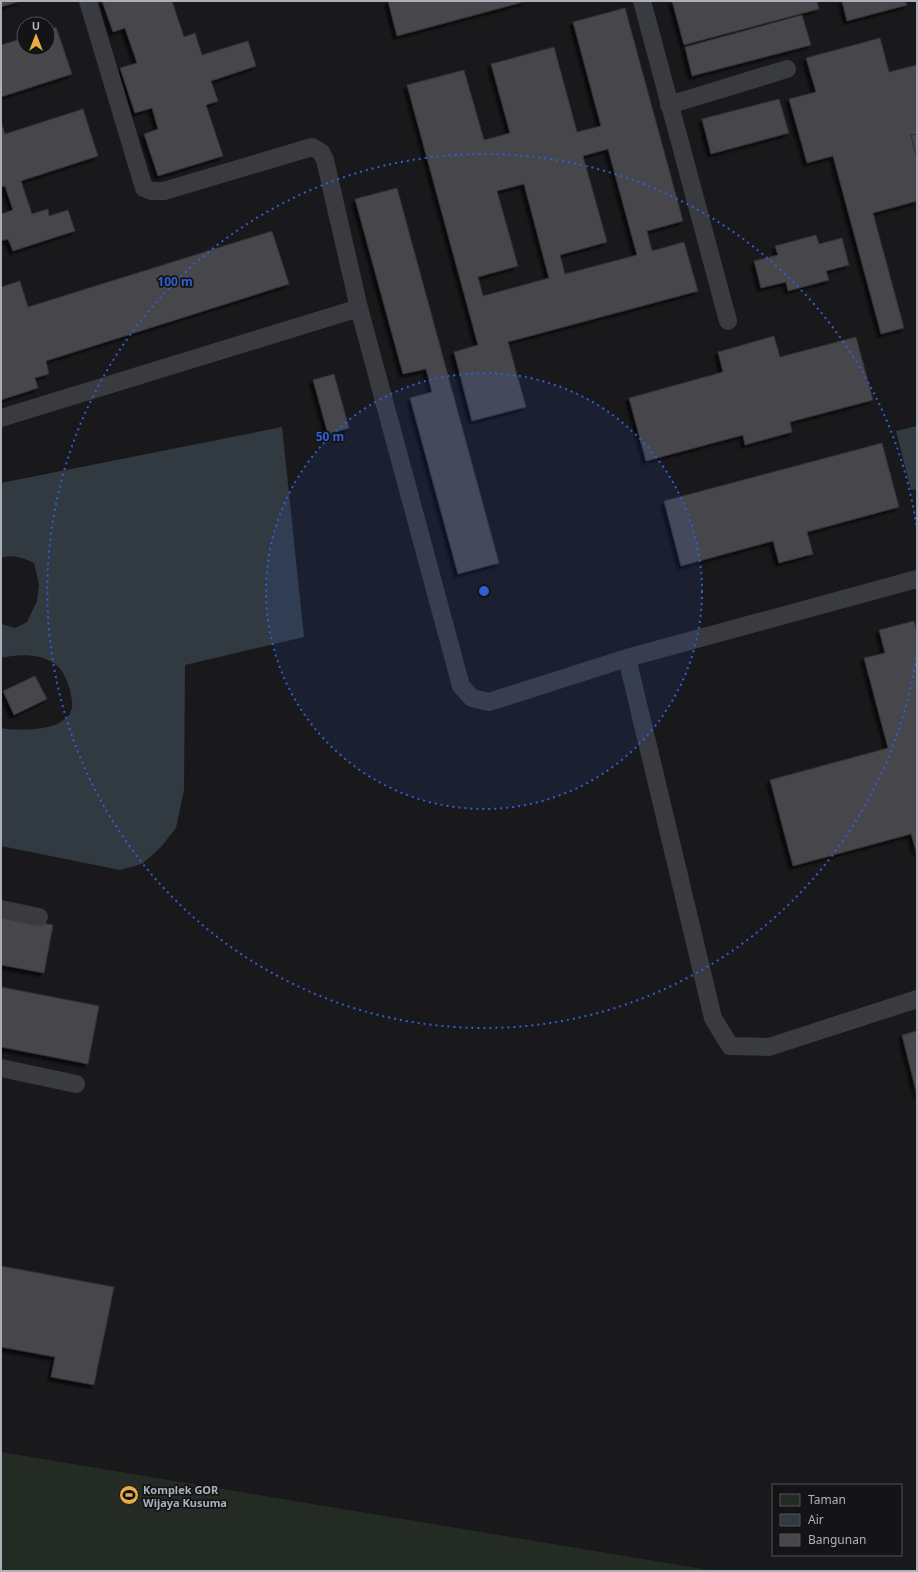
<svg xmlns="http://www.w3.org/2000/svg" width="918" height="1572" font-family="'Noto Sans',sans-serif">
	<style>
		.green { fill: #232b24 }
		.water { fill: #313a40 }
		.building { fill: #46464b; stroke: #333337; fill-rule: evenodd; filter: url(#shadow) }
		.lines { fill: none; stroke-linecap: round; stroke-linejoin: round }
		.lane { stroke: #3a3b40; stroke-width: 18 }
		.ring { fill: none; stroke: #325dd4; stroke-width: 2; stroke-dasharray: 2 4 }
		.labels { text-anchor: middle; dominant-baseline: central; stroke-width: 3.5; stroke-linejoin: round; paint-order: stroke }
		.poi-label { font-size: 11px; font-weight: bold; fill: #acb0ba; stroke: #141416; text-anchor: start }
		.centre { fill: #325dd4; stroke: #141416; stroke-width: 2 }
		.ring-label { font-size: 12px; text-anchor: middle; font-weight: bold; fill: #325dd4; stroke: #141416; stroke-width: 3.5; stroke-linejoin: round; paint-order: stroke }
	</style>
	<defs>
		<filter id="shadow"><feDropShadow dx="-3.5" dy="3.5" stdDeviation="1" flood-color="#0009"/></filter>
	</defs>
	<rect width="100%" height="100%" fill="#19191b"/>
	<!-- green -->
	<path class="green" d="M1 1452 715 1571H1Z"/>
	<!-- water -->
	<path class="water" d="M917 426V489L911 490 896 431Z
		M282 427 304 637 185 665 184 790 176 828 161 847 142 864 120 870 1 846V728C19 731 63 732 71 711 74 705 71 696 70 690 67 681 63 669 55 664 40 653 17 654 1 658V624L15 628 27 622 37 601 39 584 34 563C23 558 13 554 1 558V483Z"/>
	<!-- building -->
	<path class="building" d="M1 1H21L1 7Z
		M102 1H172L184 37 195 33 202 55 248 41 256 66 211 81 218 101 206 105 223 156 158 176 144 134 158 129 152 108 135 113 120 68 137 63 125 28 113 32Z
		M388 1H527L397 36Z
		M672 1H817L819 9 684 45Z
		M842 1H905L907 5 847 21Z
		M625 8 683 221 647 231 652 251 684 242 698 291 508 342 526 407 472 421 454 352 478 345 407 85 464 70 484 140 510 133 491 64 554 47 577 132 601 126 573 22ZM608 149 637 255 565 274 560 255 607 242 583 156ZM524 184 549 278 483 296 478 277 518 266 497 191Z
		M802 15 811 45 692 76 685 47Z
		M56 27 72 74 1 97V45L24 38V48H48V30Z
		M880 38 889 72 917 65V134L911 135 917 159V201L873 213 904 328 881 334 833 156 807 163 789 99 816 92 806 58Z
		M779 99 789 133 711 154 702 119Z
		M83 109 98 156 21 181 32 214 48 209 49 216 68 210 75 231 13 251 8 239 1 241V214L13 210 5 186 1 187V121L5 134Z
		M917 134V159L911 135Z
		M397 188 499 563 458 574 410 398 432 392 426 369 403 374 355 199Z
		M272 231 289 284 46 361 49 374 35 378 38 388 1 400V287L20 281 28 307Z
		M816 235 819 244 842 238 849 265 826 271 829 280 788 291 786 282 761 288 754 261 778 255 775 246Z
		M774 336 780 357 856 337 873 400 790 422 792 432 745 445 743 435 646 461 629 398 723 372 718 352Z
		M334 374 349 428 328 434 313 380Z
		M882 443 899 507 807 532 813 554 779 563 773 541 681 566 664 501Z
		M914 621 917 633V854L911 834 793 866 770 780 888 748 864 658 885 653 879 630Z
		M35 676 47 699 14 715 3 691Z
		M1 915 53 925 44 973 1 965Z
		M1 987 99 1006 88 1064 1 1047Z
		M917 1031V1095L902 1035Z
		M1 1266 114 1287 94 1385 51 1377 55 1357 1 1347Z"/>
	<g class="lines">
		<!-- lane -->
		<path class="lane" d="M88 1 144 188 152 191H164L312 147 321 152 325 160 359 308 461 686 472 698 489 702 627 658 917 579
			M642 1 728 321
			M669 105 787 69
			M1 418 359 308
			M627 658 713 1018 730 1046 769 1047 917 999
			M1 909 39 917
			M1 1068 76 1084"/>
	</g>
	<!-- distance rings -->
	<circle cx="484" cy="591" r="218" fill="#325dd4" fill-opacity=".12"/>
	<g class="ring">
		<circle cx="484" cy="591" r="218"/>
		<path d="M917 652A437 437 0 1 1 917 530"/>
	</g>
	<!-- icons -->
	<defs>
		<g id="stadium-disc" transform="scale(1)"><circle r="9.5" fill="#e8ae44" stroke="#141416"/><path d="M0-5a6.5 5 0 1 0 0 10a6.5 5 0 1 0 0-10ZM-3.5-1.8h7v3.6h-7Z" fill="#111"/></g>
	</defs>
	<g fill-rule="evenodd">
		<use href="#stadium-disc" x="129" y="1495"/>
	</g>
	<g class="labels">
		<!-- poi labels -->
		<g class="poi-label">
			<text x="143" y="1489">Komplek GOR<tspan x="143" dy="13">Wijaya Kusuma</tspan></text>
		</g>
	</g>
	<circle cx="484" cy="591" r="6" class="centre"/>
	<g class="ring-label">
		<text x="175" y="286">100 m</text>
		<text x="330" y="441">50 m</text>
	</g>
	<!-- border -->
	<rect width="918" height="1572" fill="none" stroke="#acb0ba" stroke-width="4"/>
	<!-- legend -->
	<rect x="772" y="1484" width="130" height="72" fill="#141416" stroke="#515258"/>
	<rect x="780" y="1494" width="20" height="12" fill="#232b24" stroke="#515258"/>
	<text x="808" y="1504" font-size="12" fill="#acb0ba">Taman</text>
	<rect x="780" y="1514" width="20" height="12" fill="#313a40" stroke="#515258"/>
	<text x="808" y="1524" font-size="12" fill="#acb0ba">Air</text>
	<rect x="780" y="1534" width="20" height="12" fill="#46464b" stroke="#515258"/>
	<text x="808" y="1544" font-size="12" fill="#acb0ba">Bangunan</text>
	<!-- north arrow -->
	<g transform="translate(36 36)"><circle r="19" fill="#141416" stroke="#515258"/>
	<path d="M0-3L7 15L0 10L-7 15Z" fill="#e8ae44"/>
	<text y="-6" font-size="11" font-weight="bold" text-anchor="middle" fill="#acb0ba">U</text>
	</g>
</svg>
